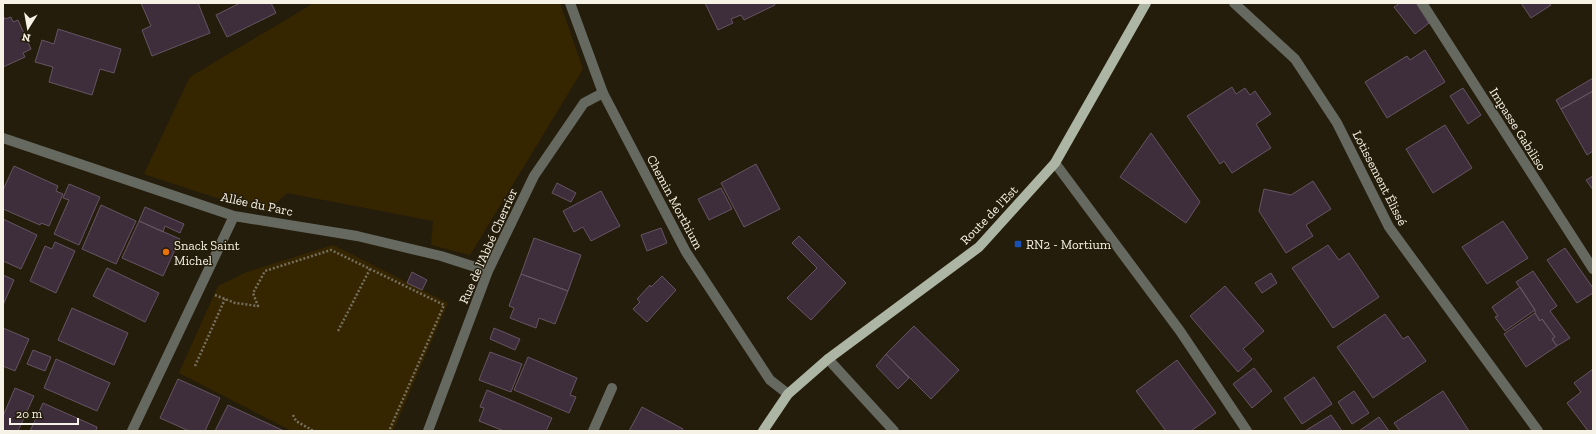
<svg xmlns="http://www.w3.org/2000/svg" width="1596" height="434" font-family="'Zilla Slab',serif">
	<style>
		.green { fill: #362600 }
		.building { fill: #3e2e3c; stroke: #665463 }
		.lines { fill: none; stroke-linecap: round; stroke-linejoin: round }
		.path { stroke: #767060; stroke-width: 2.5; stroke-dasharray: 2 2; stroke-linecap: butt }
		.service { stroke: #656960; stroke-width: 10 }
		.minor { stroke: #656960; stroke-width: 10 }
		.tertiary { stroke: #656960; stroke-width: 10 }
		.primary { stroke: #adb6a4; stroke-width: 10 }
		.transit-dot { fill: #1a4fb4; stroke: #251d0b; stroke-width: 1.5 }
		.food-dot { fill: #e8710a; stroke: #251d0b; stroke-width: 1.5 }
		.labels { text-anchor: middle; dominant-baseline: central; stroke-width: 3; stroke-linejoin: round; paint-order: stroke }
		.street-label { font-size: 13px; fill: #f7f2e6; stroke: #251d0b }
		.poi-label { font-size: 13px; fill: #f7f2e6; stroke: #251d0b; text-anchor: start }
	</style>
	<rect width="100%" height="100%" fill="#251d0b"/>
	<!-- green -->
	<path class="green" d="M314 3H560L583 69 470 255 431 245 433 221 287 193 267 212 235 204 144 174 190 77Z
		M333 245 448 303 393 431H292L179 373 218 286 247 272Z"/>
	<!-- building -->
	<path class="building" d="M141 3H198L210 33 152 56 142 30 151 26Z
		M240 3H271L276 13 227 37 216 15Z
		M705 3H774L775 5 744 20 741 15 731 19 733 23 718 30Z
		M1400 3H1416L1429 23 1415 34 1394 7Z
		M1521 3H1549L1551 5 1531 18Z
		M4 17 5 19 11 17 13 22 18 20 31 49 23 53 25 57 3 67V18Z
		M58 29 121 49 114 73 100 69 92 95 49 82 53 67 35 62 42 40 54 44Z
		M1425 50 1445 82 1387 118 1365 82 1407 56 1410 60Z
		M1593 78V91L1561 109 1556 100Z
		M1232 87 1236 94 1245 88 1250 95 1255 91 1271 114 1256 124 1271 148 1232 173 1224 161 1220 164 1187 116Z
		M1463 88 1481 115 1468 124 1450 96Z
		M1593 91V151L1587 155 1561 109Z
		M1445 125 1472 168 1433 193 1406 149Z
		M1151 133 1200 202 1186 223 1120 177Z
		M756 164 780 209 744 227 721 183Z
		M14 166 58 186 56 191 63 194 49 226 41 223 40 225 3 209V190Z
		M1593 176V190L1586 180Z
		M1313 181 1331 209 1306 225 1313 236 1286 253 1259 211 1264 189 1291 195Z
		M557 183 576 193 571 202 552 193Z
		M69 184 100 197 79 245 54 234 69 200 63 198Z
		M721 188 732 209 709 220 698 199Z
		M601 191 620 226 591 241 583 227 574 232 563 211Z
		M101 205 136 221 116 264 82 249Z
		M145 207 184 224 180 233 165 226 163 232 139 221Z
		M3 219 37 235 21 269 3 261Z
		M139 221 180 239 163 276 122 258Z
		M1503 221 1528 258 1487 284 1462 247Z
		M661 228 667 243 647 251 641 235Z
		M799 236 846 283 811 320 787 298 817 268 792 243Z
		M534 238 581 255 568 291 521 274Z
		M55 242 75 251 56 293 30 281 45 246 52 249Z
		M1328 245 1339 260 1349 253 1379 297 1333 328 1292 268Z
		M1565 248 1593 288V293L1577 303 1547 260Z
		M107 268 159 293 145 322 93 296Z
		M1533 271 1557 306 1550 311 1570 338 1557 346 1552 339 1555 337 1542 319 1540 321 1535 313V310L1516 282Z
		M412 272 427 280 422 290 407 283Z
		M1271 273 1277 283 1262 293 1255 283Z
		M521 274 568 291 555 324 539 318 536 328 510 318 514 308 509 306Z
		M3 275 14 280 3 305Z
		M662 276 676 290 647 322 633 309 640 302 637 299 650 285 651 287Z
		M1225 286 1264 331 1243 349 1252 359 1238 372 1190 316Z
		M1520 287 1535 310 1505 331 1495 317 1498 316 1492 307Z
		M72 308 128 333 114 365 58 340Z
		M1535 313 1540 321 1542 319 1555 337 1552 339 1557 346 1526 367 1504 334Z
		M1385 314 1403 339 1408 336 1426 361 1373 398 1337 347Z
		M914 326 959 370 931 399 886 354Z
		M3 328 29 339 15 371 3 366Z
		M494 328 520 339 515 350 490 339Z
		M33 350 51 357 45 371 27 364Z
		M490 352 522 364 511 392 479 380Z
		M886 354 909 378 898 389 876 366Z
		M528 357 577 378 570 395 576 397 569 413 514 390Z
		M56 359 110 383 97 411 44 388Z
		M1177 360 1216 413 1191 431H1166L1136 391Z
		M1254 368 1272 391 1252 408 1233 384Z
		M1593 369V431H1588L1567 403 1581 392 1574 383Z
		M1314 377 1332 404 1302 424 1284 398Z
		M178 379 220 398 205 431H189L160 418Z
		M15 388 34 396 18 431H3V416Z
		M487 390 552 418 546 431H504L479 421 484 408 480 407Z
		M1354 391 1369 413 1352 424 1338 402Z
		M1443 391 1469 431H1400L1394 423Z
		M43 403 97 427 96 431H30Z
		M228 405 284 431H215Z
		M642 407 683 429 682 431H629Z
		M1331 415 1342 431H1305Z
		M1379 417 1389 431H1359Z"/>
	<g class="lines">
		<!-- path -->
		<path class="path" d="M215 295 235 303 258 306 253 293 265 271 331 250 444 305 389 431
			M338 331 370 269
			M195 366 225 299
			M293 415 296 421 312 430 311 431"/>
		<!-- service -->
		<path class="service" d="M1055 163 1180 331 1247 431"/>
		<!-- minor -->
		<path class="minor" d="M1234 3 1295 59 1337 123 1389 227 1538 431
			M1422 3 1593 269
			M3 138 234 216 357 236 441 256 488 271
			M828 359 894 431
			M132 431 234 216
			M428 431 488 271 534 176 584 103 603 93
			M593 431 612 388"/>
		<!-- tertiary -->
		<path class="tertiary" d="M570 3 603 93 686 252 770 380 788 394"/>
		<!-- primary -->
		<path class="primary" d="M763 431 788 394 828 359 979 247 1055 163 1146 3"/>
	</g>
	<!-- markers -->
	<rect class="transit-dot" x="1014" y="240" width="8" height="8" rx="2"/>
	<circle class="food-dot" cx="166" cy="252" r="4"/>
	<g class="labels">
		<!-- street labels -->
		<g class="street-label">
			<text transform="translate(1518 129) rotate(58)">Impasse Gabiliso</text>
			<text transform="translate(1380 178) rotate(63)">Lotissement Élissé</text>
			<text transform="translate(675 202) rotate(62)">Chemin Morthium</text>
			<text transform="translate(257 204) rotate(12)">Allée du Parc</text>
			<text transform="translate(989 215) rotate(-46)">Route de l'Est</text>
			<text transform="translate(488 246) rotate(-66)">Rue de l'Abbé Cherrier</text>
		</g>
		<!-- poi labels -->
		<g class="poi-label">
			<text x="1026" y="244">RN2 - Mortium</text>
			<text x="174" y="245">Snack Saint<tspan x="174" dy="15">Michel</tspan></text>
		</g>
	</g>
	<!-- border -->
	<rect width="1596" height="434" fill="none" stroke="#f7f2e6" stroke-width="8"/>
	<!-- north arrow -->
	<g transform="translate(28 28) rotate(191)" stroke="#251d0b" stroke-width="3" paint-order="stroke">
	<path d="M0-3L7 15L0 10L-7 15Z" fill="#f7f2e6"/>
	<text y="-6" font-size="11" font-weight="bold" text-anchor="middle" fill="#f7f2e6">N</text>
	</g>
	<!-- scale -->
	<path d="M10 418v6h68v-6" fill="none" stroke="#f7f2e6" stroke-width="2"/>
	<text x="16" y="418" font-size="12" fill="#f7f2e6" stroke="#251d0b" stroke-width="3" paint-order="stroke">20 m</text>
</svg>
